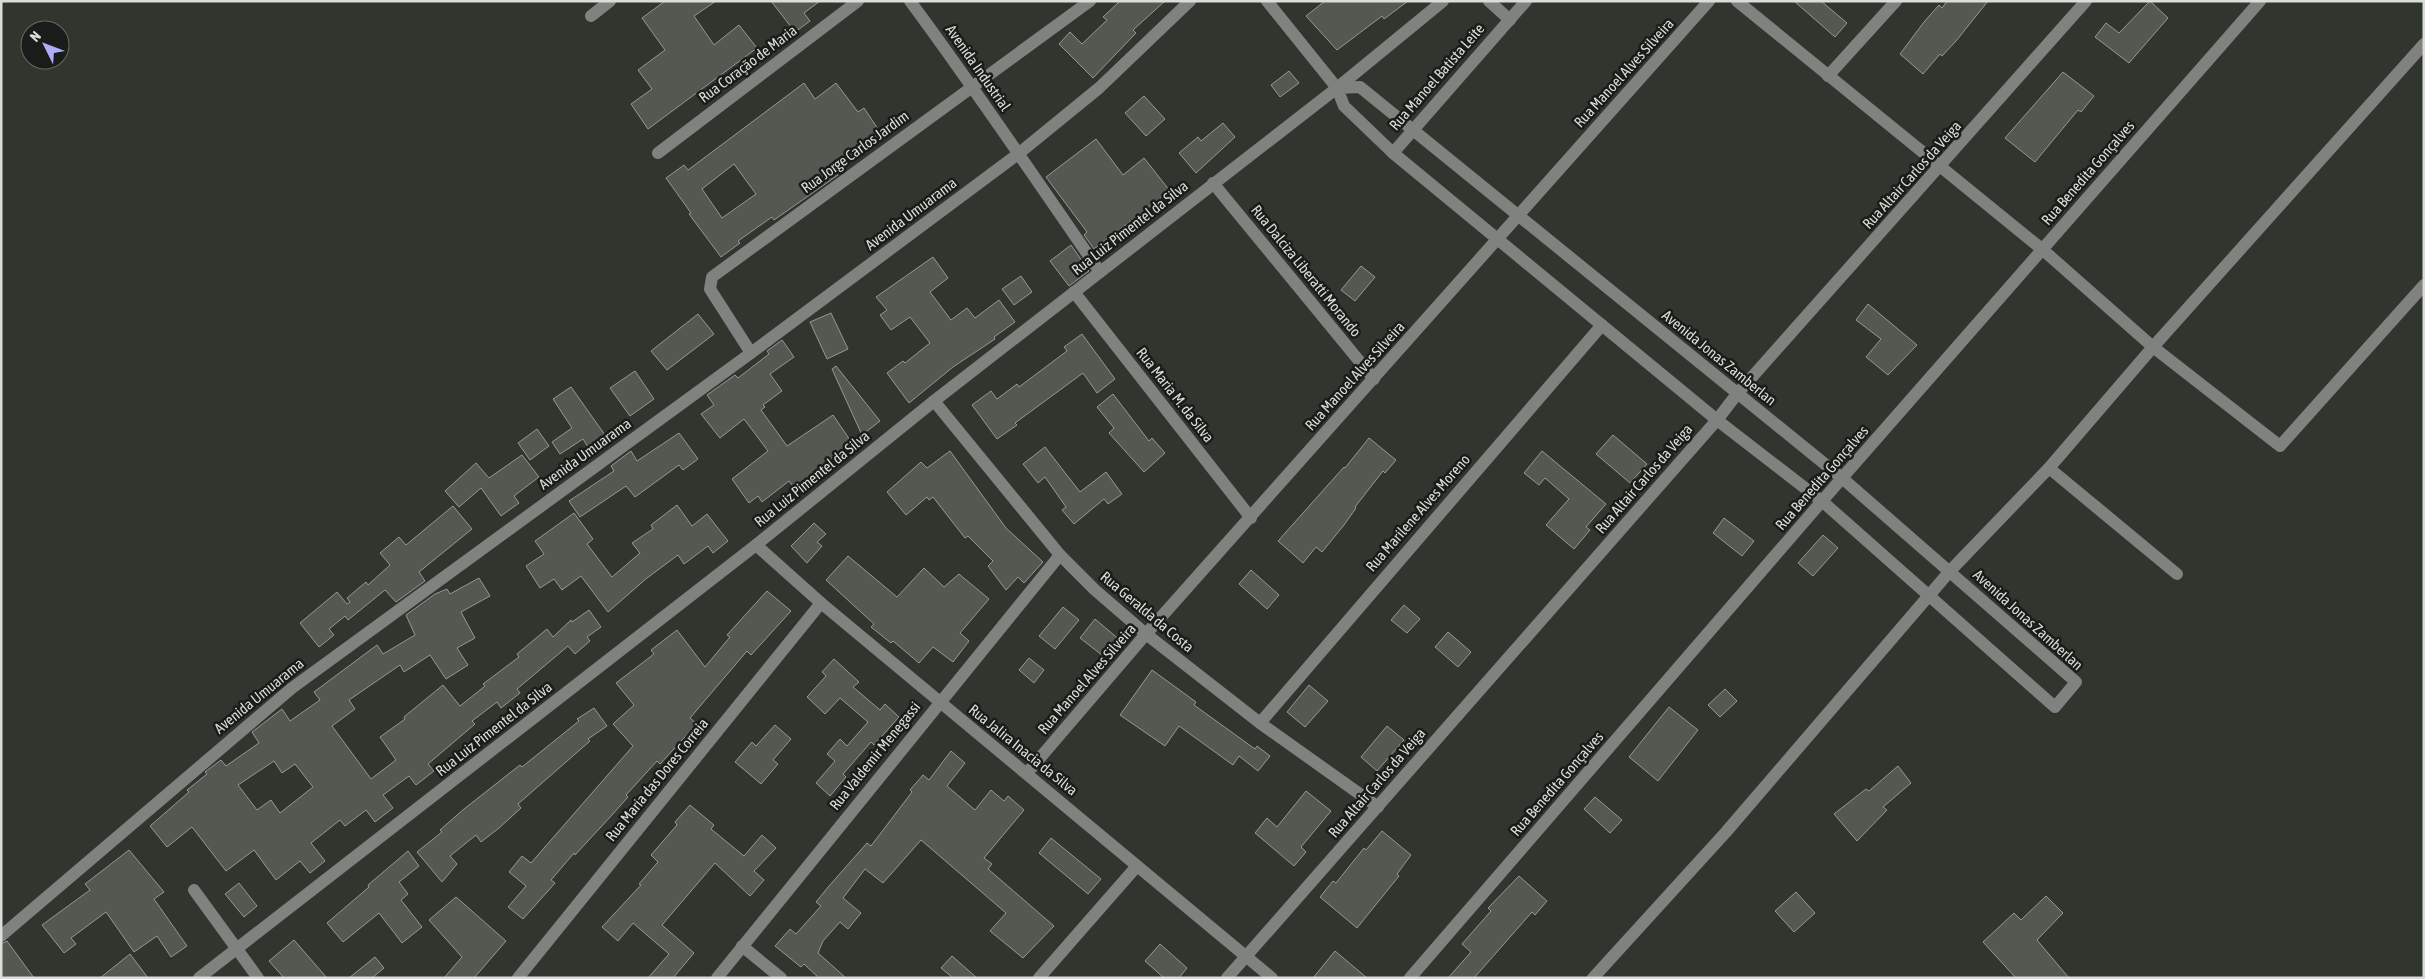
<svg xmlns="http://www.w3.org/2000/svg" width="2425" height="979" viewBox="0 0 2425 979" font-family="'Asap Condensed',sans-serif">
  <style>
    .building { fill: #535951; stroke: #949a91; fill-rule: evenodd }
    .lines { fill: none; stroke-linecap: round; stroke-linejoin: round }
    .minor { stroke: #7f827e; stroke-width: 12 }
    .labels { text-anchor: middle; stroke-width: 5; stroke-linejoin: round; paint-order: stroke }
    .street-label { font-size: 15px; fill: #daddd8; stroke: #1a1c19 }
  </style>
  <rect width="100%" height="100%" fill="#30352e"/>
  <!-- building -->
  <g class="building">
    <polygon points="665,1 716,1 694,16 714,45 739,25 757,48 648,129 631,104 652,89 638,70 665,50 642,18"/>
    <polygon points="771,1 820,1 804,13 810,21 795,32"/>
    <polygon points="1120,1 1165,1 1133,30 1136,33 1093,78 1059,44 1070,32 1082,44 1107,20 1103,17"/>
    <polygon points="1325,1 1408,1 1384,19 1382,16 1337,50 1306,16"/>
    <polygon points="1794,1 1821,1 1847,23 1835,37"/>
    <polygon points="1947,1 1988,1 1956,41 1942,56 1940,54 1923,74 1900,54 1924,22 1939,5 1942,8"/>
    <polygon points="2150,1 2168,18 2129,63 2095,37 2106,23 2119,33"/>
    <polygon points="1289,71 1299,83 1280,97 1271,85"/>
    <polygon points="2063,72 2094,96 2081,112 2078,110 2035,162 2005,138"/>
    <path d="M 804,83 L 815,99 L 836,83 L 858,112 L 864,108 L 882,135 L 834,170 L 838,175 L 774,220 L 772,217 L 738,241 L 740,243 L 721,257 L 689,214 L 691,213 L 666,178 L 684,165 L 688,170 ZM 734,164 L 756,194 L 722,218 L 702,189 Z"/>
    <polygon points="1144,96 1165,119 1146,136 1125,113"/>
    <polygon points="1223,123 1235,137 1196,173 1179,153 1198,137 1201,141"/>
    <polygon points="1096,139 1123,175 1144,158 1170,191 1094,249 1084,235 1087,232 1046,177"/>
    <polygon points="1071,245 1089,271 1069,286 1050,261"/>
    <polygon points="933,257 948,278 930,292 951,320 967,308 975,318 999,300 1015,322 994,337 995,339 953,367 909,403 887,373 903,361 905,363 930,343 910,317 891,330 880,315 887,310 876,297"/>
    <polygon points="1361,266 1375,277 1355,301 1341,290"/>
    <polygon points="1021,276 1032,292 1014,305 1002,289"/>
    <polygon points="1868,304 1917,345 1888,375 1866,357 1881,339 1856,320"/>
    <polygon points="831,313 848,349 827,359 810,322"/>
    <polygon points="698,314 714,334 667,370 651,351"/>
    <polygon points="1082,334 1115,379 1097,393 1083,373 1015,423 1017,425 997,439 972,405 991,391 997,399 1017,384 1019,387 1067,351 1064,347"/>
    <polygon points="782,340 794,357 770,374 782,391 763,405 765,407 761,410 787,446 833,415 852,443 809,476 811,479 796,490 789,481 762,502 758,496 749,503 732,479 768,451 744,419 720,438 701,414 714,405 707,395 735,375 738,378 769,354 767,351"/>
    <polygon points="836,366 880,421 862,435 832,369"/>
    <polygon points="635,371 654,399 630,416 610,388"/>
    <polygon points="571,387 605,435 588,447 583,439 560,454 552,442 572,428 553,399"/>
    <polygon points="1113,394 1149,441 1152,438 1165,453 1144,472 1109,433 1114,428 1097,407"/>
    <polygon points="537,429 549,446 530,460 518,443"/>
    <polygon points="679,433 698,459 683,470 679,465 635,497 626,486 580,517 569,501 614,471 611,466 631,451 637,461"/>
    <polygon points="1613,435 1647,464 1630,483 1596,454"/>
    <polygon points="1369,438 1396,460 1385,473 1383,471 1355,507 1356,508 1344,525 1322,552 1316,547 1303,563 1278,541 1344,467 1345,468"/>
    <polygon points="1045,447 1080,492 1106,472 1122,494 1108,504 1104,499 1074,524 1062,510 1066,507 1045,477 1038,483 1023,464"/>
    <polygon points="950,451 1006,528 1043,562 1024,583 1018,577 1006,590 988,566 993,561 968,536 965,538 933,497 929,500 927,497 906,515 887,492 921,462 927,468"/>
    <polygon points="1542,451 1606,504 1586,527 1590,530 1574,549 1546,525 1569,499 1545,478 1539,485 1524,473"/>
    <polygon points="522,455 539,477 514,496 519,503 501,516 481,488 459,507 445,491 476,463 489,478"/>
    <polygon points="677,505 692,526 707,514 728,541 713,553 708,546 684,564 678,555 647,578 608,612 581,576 562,590 554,579 540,588 526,566 544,554 535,541 574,513 593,539 587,544 612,577 640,553 632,543 653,529 651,525"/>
    <polygon points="453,506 472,529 419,572 425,581 396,602 385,590 348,620 345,616 329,629 334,635 319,647 300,623 337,592 347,604 350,602 347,598 366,582 368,585 390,565 380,553 399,537 406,545"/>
    <polygon points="1724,518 1754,541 1742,556 1713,533"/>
    <polygon points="814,523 826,534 817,542 822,546 807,563 791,546"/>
    <polygon points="1823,535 1838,548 1813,576 1798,563"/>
    <polygon points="848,556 897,597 924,568 944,587 959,574 989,599 960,633 969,641 953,662 933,647 919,663 893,641 891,643 871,627 874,624 826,580"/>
    <polygon points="1251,570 1279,595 1267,609 1239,584"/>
    <path d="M 479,578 L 490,596 L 461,612 L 475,638 L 457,648 L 468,665 L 446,679 L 430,655 L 404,672 L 400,665 L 349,700 L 355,709 L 332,726 L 371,779 L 396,760 L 380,737 L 405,719 L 404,717 L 443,685 L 460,706 L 485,686 L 483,684 L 519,657 L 517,654 L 547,629 L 553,637 L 571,620 L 572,622 L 589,610 L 601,627 L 587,637 L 590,641 L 575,654 L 568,646 L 517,689 L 520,693 L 501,708 L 497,702 L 472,721 L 475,724 L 428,764 L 434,771 L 416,785 L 409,776 L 383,795 L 393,808 L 375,822 L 366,810 L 345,826 L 340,820 L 311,843 L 325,861 L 310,873 L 300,861 L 276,880 L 254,850 L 226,871 L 192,827 L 167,847 L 150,826 L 189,792 L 187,790 L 207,774 L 205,772 L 221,760 L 226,766 L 259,743 L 252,732 L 282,709 L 290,721 L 320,700 L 314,692 L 377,645 L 383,654 L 415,635 L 406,615 L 435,594 L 447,589 L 450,594 ZM 274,761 L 282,773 L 295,764 L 313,787 L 280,813 L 271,800 L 257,810 L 238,785 Z"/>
    <polygon points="767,591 791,611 751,655 747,651 690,718 697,724 660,764 657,761 626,795 628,797 612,815 575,855 574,853 551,880 555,883 523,919 508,907 526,886 509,872 522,856 531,863 633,746 613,724 634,705 616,683 654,654 651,650 677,630 705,667 730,637 727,635"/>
    <polygon points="1404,605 1420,619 1407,633 1391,620"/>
    <polygon points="1063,607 1079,620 1055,649 1039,636"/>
    <polygon points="1095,619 1121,641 1107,659 1080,638"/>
    <polygon points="1448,632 1471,652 1458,667 1435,647"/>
    <polygon points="1029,658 1044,670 1034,683 1019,670"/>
    <polygon points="834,659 859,682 853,687 880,710 885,704 899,717 874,745 871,742 843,774 846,777 830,796 816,783 835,761 827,754 840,739 847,746 868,722 840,698 825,714 807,697 826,676 822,672"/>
    <polygon points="1152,670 1196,702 1194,705 1255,749 1257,746 1270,756 1258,771 1239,756 1233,765 1179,726 1165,746 1120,715"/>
    <polygon points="1309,685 1328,701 1305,727 1287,712"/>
    <polygon points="1725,689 1737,701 1720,717 1708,705"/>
    <polygon points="1669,707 1698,730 1658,781 1629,757"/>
    <polygon points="594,708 607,726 588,739 590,741 518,804 521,808 499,828 481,842 476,835 450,856 457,864 442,882 417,852 442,832 440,830 464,809 520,765 522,767 579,721 577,719"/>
    <polygon points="775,725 791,739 773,760 778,764 761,784 735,762 752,742 756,746"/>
    <polygon points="1387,726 1404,740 1377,771 1361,757"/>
    <polygon points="951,751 965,763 947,786 975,810 991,790 1004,801 1008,796 1024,810 984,858 992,864 988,869 1054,926 1023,958 990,931 1006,913 921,840 883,883 865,869 843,898 861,913 848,929 840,922 823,941 818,953 846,978 819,978 804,964 801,967 775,946 790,929 796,934 821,906 816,902 829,886 867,843 871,846 912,792 910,790 923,775 929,780"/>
    <polygon points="1898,766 1911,783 1883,807 1887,810 1857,841 1834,814 1866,789 1869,791"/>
    <polygon points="1306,791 1331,811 1301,847 1306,852 1294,866 1255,833 1267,818 1277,827"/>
    <polygon points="1595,797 1622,820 1610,833 1584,809"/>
    <polygon points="690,805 714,825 711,829 744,856 762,835 776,848 754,871 764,880 750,896 715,863 662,925 694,953 673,978 648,978 669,954 633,923 618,941 602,927 641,885 639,884 658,862 651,855 677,825 675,822"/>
    <polygon points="1382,831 1411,855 1397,874 1399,876 1357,928 1320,897 1333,881 1336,883 1364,848 1366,850"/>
    <polygon points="1051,838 1101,879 1088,894 1039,853"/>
    <polygon points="129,850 164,892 154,899 187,946 171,957 157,936 134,952 106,912 71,938 76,944 64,953 42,925 90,890 85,884"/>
    <polygon points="408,851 419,866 399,882 408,894 401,900 422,927 402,943 379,913 343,942 327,923 369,887 368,885"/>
    <polygon points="1519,876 1547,901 1535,915 1532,912 1474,978 1448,978 1471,952 1462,944 1491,911 1488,908"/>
    <polygon points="239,883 257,906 244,917 225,894"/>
    <polygon points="1796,892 1815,913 1794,932 1775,911"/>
    <polygon points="2046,896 2063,913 2037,940 2069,978 2016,978 1983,942 2014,913 2021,920"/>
    <polygon points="456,897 506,941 474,978 444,978 462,957 429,920"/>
    <polygon points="294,940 327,978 284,978 269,961"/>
    <polygon points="7,941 34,978 1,978 1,944"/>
    <polygon points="1160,944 1187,968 1179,978 1164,978 1145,961"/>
    <polygon points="1335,951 1367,978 1313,978"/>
    <polygon points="130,954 148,978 100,978"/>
    <polygon points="952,956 977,978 953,978 941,968"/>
    <polygon points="375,957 384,968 372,978 349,978"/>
  </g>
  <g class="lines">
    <!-- minor -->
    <g class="minor">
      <path d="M 910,1 C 976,90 1037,181 1100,272"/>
      <polyline points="1267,1 1337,88 1344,106 1393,153 1717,420 1823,502 2055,707 2076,682 1842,478 1360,87 1337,88"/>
      <polyline points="1489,1 1510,20"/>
      <polyline points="1737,1 2043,250 2153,347 2280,446 2424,285"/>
      <polyline points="591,16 610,1"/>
      <polyline points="1828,76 1896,1"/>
      <polyline points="658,153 858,1"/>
      <polyline points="1393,153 1526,1"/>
      <polyline points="1213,183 1374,379"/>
      <polyline points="1074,292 1251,518"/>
      <polyline points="751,353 710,289 712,277 1090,1"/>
      <polyline points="934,401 1060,555 1095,590 1146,634 1260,723 1378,807"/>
      <polyline points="2049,468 2177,574"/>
      <polyline points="756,545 821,603 1272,978"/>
      <polyline points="1260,723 1602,325"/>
      <polyline points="1027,773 1146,634 1709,1"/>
      <polyline points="194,890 258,978"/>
      <polyline points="1,936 292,688 751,353 1018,154 1099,88 1190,1"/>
      <polyline points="742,946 781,978"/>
      <polyline points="199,978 756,545 934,401 1337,88 1443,1"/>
      <polyline points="518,978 821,603"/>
      <polyline points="717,978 1060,555"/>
      <polyline points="1039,978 1137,866"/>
      <polyline points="1227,978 1717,420 1737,394 2086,1"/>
      <polyline points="1410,978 1842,478 2260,1"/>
      <polyline points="1593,978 1726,832 1950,571 2049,468 2153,347 2424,44"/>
    </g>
  </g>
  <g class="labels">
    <!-- street labels -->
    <g class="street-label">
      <text transform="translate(748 64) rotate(-37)" y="5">Rua Coração de Maria</text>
      <text transform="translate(978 68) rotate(55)" y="5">Avenida Industrial</text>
      <text transform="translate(1624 73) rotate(-48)" y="5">Rua Manoel Alves Silveira</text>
      <text transform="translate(1437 77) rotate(-49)" y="5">Rua Manoel Batista Leite</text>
      <text transform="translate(855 152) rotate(-36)" y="5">Rua Jorge Carlos Jardim</text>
      <text transform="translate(2088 173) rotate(-49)" y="5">Rua Benedita Gonçalves</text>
      <text transform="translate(1912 175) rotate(-48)" y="5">Rua Altair Carlos da Veiga</text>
      <text transform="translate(911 214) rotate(-37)" y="5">Avenida Umuarama</text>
      <text transform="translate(1130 228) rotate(-38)" y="5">Rua Luiz Pimentel da Silva</text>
      <text transform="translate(1306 271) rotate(51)" y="5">Rua Dalciza Liberatti Morando</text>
      <text transform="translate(1719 358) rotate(39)" y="5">Avenida Jonas Zamberlan</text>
      <text transform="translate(1355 376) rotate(-48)" y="5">Rua Manoel Alves Silveira</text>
      <text transform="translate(1175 395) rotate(52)" y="5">Rua Maria M. da Silva</text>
      <text transform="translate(585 454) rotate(-36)" y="5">Avenida Umuarama</text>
      <text transform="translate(1822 478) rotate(-49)" y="5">Rua Benedita Gonçalves</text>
      <text transform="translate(812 479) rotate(-39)" y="5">Rua Luiz Pimentel da Silva</text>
      <text transform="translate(1644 479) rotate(-49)" y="5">Rua Altair Carlos da Veiga</text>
      <text transform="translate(1418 513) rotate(-49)" y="5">Rua Marilene Alves Moreno</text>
      <text transform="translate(1147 612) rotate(40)" y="5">Rua Geralda da Costa</text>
      <text transform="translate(2028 620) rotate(42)" y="5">Avenida Jonas Zamberlan</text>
      <text transform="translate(1087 679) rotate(-49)" y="5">Rua Manoel Alves Silveira</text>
      <text transform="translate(259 696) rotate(-39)" y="5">Avenida Umuarama</text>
      <text transform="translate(494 729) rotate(-38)" y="5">Rua Luiz Pimentel da Silva</text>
      <text transform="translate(1023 750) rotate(39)" y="5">Rua Jalira Inacia da Silva</text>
      <text transform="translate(875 756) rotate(-51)" y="5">Rua Valdemir Menegassi</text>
      <text transform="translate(657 780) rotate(-51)" y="5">Rua Maria das Dores Correia</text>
      <text transform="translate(1377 783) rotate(-49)" y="5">Rua Altair Carlos da Veiga</text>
      <text transform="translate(1557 784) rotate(-49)" y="5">Rua Benedita Gonçalves</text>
    </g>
  </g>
  <!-- border -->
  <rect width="2425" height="979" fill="none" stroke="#daddd8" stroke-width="5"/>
  <!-- north arrow -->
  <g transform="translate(45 45) rotate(312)"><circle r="24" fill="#1a1c19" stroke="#676965"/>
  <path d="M0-4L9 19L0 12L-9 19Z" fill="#b1adfa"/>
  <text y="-8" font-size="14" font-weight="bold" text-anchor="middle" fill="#daddd8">N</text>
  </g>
</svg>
